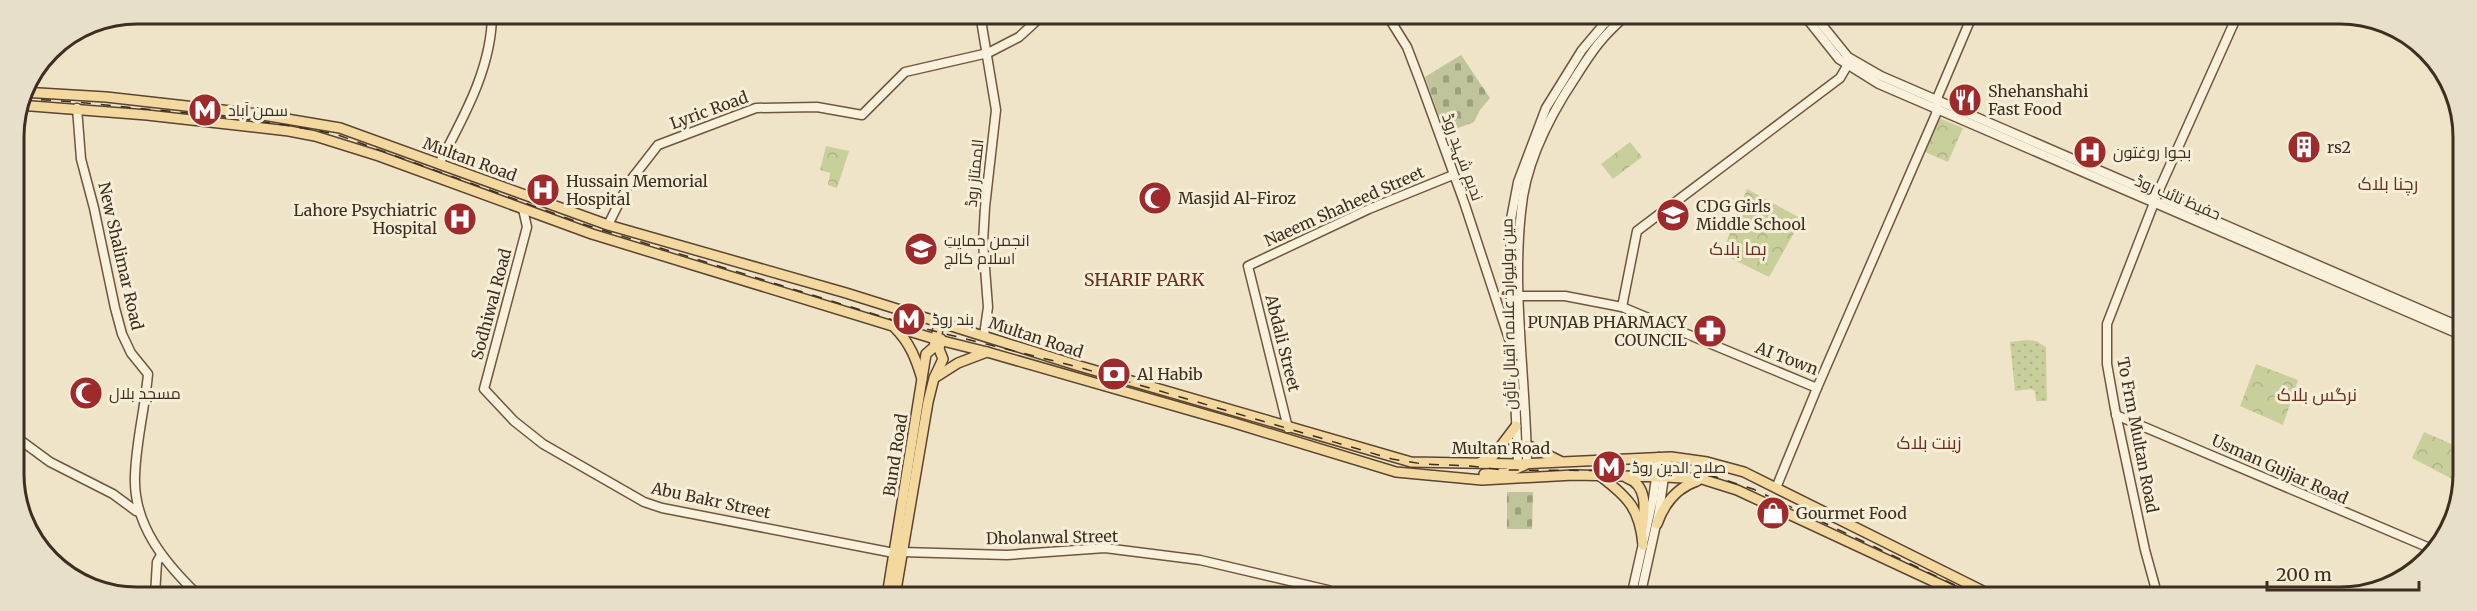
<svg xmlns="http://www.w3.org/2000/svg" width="2477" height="611" viewBox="0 0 2477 611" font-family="Merriweather,Cairo,serif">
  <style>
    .grass { fill: url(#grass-dots) }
    .cemetery { fill: url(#cemetery-stones) }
    .park { fill: url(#park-crowns) }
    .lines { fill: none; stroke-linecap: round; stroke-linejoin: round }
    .secondary-casing { stroke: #6f573f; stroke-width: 11 }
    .primary-casing { stroke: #5b4430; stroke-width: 12 }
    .secondary { stroke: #faf1dc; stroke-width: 8 }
    .primary { stroke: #f3d9a0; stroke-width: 9 }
    .rail { stroke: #3d2e20; stroke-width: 1.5; stroke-dasharray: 10 10; stroke-linecap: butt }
    .labels { text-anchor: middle; stroke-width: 6; stroke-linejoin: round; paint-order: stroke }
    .poi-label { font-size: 16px; fill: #3d2e20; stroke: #f7eed8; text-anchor: start }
    .street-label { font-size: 16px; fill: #3d2e20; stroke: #f7eed8 }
    .neighbourhood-label { font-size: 18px; fill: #6b2e1e; stroke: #f7eed8 }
    .rim { fill: none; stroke: #3d2e20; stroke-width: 3 }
  </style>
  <defs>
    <pattern id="grass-dots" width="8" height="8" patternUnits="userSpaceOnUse" patternTransform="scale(1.5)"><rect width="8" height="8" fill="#c9cf9b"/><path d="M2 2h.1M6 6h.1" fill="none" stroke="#aeb285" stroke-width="1.8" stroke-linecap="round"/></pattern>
    <pattern id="cemetery-stones" width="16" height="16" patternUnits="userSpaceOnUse" patternTransform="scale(1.5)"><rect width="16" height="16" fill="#bfc49a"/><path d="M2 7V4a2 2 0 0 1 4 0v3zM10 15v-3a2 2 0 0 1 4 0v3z" fill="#9ca07d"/></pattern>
    <pattern id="park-crowns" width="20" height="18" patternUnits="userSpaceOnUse" patternTransform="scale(1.5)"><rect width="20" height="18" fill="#c9cf9b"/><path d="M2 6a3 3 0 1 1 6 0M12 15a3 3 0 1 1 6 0" fill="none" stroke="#aeb285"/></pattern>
  </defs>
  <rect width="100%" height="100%" fill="#f0e4c8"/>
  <!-- grass -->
  <polygon class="grass" points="2027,340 2036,341 2046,347 2047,401 2036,401 2035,391 2030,389 2015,391 2010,342"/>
  <!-- cemetery -->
  <g class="cemetery">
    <polygon points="1461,55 1490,98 1480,110 1474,122 1445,133 1425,77"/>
    <polygon points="1507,492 1533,492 1532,529 1507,529"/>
  </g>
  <!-- park -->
  <g class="park">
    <polygon points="1939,118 1963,128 1948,162 1925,152"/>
    <polygon points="1630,142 1642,157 1613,179 1601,164"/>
    <polygon points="826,146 849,151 837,188 828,185 830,173 820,170"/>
    <polygon points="1747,189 1802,219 1769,277 1722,254"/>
    <polygon points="2256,364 2298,380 2283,425 2240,406"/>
    <polygon points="2424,432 2461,448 2461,462 2454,480 2412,458"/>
  </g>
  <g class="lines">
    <defs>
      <g id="secondary">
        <polyline points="980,14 996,110 985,207 983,242 988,307 984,335"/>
        <polyline points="1387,15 1407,47 1420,81 1464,202 1509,339"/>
        <polyline points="1804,15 1839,59 1879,84 2461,335"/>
        <polyline points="1814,15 1848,57 1881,76 2461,327"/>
        <path d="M 77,108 L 81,159 L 94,208 L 115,308 L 122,334 L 131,353 L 148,374 C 145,408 136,441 135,476 C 133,525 165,563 198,595"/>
        <path d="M 439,164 C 463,118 492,68 492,14"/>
        <polyline points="523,209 527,227 484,389 514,421 543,444 644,502 662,508 894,553"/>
        <polyline points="608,225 630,181 658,145 756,108 817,107 862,115 905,72 988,53 1019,37 1044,14"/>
        <polyline points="1520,296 1565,296 1622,307 1817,388"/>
        <polyline points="1622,307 1637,231 1840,78 1847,66"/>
        <polyline points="2116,415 2432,549"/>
        <polyline points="1288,428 1248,266 1369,209 1453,175"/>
        <polyline points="16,437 50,462 113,494 136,511 139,512"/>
        <path d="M 1527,463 C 1526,381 1512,293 1521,212 C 1525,164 1549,117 1575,78 C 1592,51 1602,36 1627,15"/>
        <polyline points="1518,464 1510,281 1511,219 1518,182 1546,108 1582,50 1604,24 1616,15"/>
        <polyline points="1776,488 1817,388 1936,114 1938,96 1972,16"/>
        <polyline points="902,552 1007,555 1105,548 1200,560 1328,590 1341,596"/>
        <polyline points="155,595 157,562 161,555"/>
        <polyline points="1631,597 1653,499 1659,457"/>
        <polyline points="1640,597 1659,511 1667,457"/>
        <polyline points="2158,597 2145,550 2115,409 2107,364 2107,324 2159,190 2237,16"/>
      </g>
      <g id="primary">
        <polyline points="22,92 106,97 257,114 340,128 608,225 846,293 1076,365 1411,462 1518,464 1671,457 1707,462 1744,472 1995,597"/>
        <polyline points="19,105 147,115 289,131 315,136 379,156 592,234 935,339 987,352 1231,422 1396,472 1482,480 1574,475 1665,477 1702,479 1737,490 1967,597"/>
        <path d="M 895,328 C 910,343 916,359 922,379"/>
        <polyline points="936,377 958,363 987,352"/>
        <polyline points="1527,445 1560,461"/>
        <polyline points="1479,463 1494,455 1516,426"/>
        <polyline points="1484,474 1507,473 1525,465"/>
        <path d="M 1600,476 C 1628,497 1640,509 1643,545"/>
        <path d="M 1627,478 C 1648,485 1645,510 1642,528"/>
        <path d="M 1657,524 C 1664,504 1676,488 1697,481"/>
        <polyline points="887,596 926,354 934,347 939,324"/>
        <polyline points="895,596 928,402 934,378 943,359 939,349 941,339"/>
      </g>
    </defs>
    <!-- secondary casing -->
    <use href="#secondary" class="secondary-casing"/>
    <!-- primary casing -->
    <use href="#primary" class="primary-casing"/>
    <!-- secondary -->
    <use href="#secondary" class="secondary"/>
    <!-- primary -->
    <use href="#primary" class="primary"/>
    <!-- rail -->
    <path class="rail" d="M 21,99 C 67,100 112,106 157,110 C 218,116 279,122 338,135 L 586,225 L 906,324 L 1078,367 L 1392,459 L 1423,464 L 1470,466 L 1502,470 L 1681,471 L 1716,477 L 1753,489 L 1980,597"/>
  </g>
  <!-- icons -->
  <defs>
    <symbol id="restaurant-disc" viewBox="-11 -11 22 22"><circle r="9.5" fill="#9e2a2b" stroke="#f7eed8"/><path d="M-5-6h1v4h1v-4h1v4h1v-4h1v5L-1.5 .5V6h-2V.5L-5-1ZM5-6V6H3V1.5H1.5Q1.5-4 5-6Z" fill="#fff"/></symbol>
    <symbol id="metro-disc" viewBox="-11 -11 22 22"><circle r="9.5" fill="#9e2a2b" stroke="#f7eed8"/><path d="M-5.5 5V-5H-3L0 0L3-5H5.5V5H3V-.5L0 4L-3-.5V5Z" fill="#fff"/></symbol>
    <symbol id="building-disc" viewBox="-11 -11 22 22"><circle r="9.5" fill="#9e2a2b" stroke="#f7eed8"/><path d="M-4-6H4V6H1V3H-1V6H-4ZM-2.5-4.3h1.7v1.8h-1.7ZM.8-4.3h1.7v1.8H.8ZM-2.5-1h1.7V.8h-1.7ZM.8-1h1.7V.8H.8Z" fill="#fff"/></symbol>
    <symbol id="hospital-disc" viewBox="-11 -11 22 22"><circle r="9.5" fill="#9e2a2b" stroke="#f7eed8"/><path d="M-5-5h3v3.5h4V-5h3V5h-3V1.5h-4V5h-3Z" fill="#fff"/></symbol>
    <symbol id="mosque-disc" viewBox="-11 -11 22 22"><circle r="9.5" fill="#9e2a2b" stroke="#f7eed8"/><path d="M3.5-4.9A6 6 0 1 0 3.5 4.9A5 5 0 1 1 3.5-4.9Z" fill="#fff"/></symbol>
    <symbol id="school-disc" viewBox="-11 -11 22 22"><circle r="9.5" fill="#9e2a2b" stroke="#f7eed8"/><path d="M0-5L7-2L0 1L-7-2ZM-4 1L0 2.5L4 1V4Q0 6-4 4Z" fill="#fff"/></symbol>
    <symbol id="pharmacy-disc" viewBox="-11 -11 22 22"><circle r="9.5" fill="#9e2a2b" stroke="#f7eed8"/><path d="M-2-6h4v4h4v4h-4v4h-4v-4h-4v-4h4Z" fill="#fff"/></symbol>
    <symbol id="bank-disc" viewBox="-11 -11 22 22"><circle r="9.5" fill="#9e2a2b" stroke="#f7eed8"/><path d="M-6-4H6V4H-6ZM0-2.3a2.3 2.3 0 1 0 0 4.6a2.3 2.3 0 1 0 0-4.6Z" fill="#fff"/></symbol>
    <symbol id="shop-disc" viewBox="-11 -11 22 22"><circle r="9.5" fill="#9e2a2b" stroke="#f7eed8"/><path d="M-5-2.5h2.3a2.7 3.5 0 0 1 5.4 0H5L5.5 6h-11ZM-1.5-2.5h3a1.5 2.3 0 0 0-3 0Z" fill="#fff"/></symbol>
  </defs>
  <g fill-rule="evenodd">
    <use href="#restaurant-disc" x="1946" y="81" width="38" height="38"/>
    <use href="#metro-disc" x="186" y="91" width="38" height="38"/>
    <use href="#building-disc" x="2285" y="128" width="38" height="38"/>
    <use href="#hospital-disc" x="2071" y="133" width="38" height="38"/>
    <use href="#hospital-disc" x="524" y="171" width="38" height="38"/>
    <use href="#mosque-disc" x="1136" y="179" width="38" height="38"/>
    <use href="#school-disc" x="1654" y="196" width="38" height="38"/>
    <use href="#hospital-disc" x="441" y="200" width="38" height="38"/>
    <use href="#school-disc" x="902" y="230" width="38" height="38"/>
    <use href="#metro-disc" x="890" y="300" width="38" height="38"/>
    <use href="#pharmacy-disc" x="1691" y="312" width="38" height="38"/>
    <use href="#bank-disc" x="1095" y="355" width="38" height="38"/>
    <use href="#mosque-disc" x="67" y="374" width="38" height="38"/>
    <use href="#metro-disc" x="1590" y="448" width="38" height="38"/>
    <use href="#shop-disc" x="1754" y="494" width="38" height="38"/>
  </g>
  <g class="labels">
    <!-- poi labels -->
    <g class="poi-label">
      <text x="1988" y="97">Shehanshahi<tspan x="1988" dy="18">Fast Food</tspan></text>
      <text x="228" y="116">سمن آباد</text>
      <text x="2327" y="153">rs2</text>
      <text x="2113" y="158">بجوا روغتون</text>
      <text x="566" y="187">Hussain Memorial<tspan x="566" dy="18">Hospital</tspan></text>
      <text x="1178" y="204">Masjid Al-Firoz</text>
      <text x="1696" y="212">CDG Girls<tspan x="1696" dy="18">Middle School</tspan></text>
      <text x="437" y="216" text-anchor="end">Lahore Psychiatric<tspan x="437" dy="18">Hospital</tspan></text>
      <text x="944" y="246">انجمن حمایتِ<tspan x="944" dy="18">اسلام کالج</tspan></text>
      <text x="932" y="325">بند روڈ</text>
      <text x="1687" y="328" text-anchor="end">PUNJAB PHARMACY<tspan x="1687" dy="18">COUNCIL</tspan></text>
      <text x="1137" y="380">Al Habib</text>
      <text x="109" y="399">مسجد بلال</text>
      <text x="1632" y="473">صلاح الدین روڈ</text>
      <text x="1796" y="519">Gourmet Food</text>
    </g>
    <!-- street labels -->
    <g class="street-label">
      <text transform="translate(709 110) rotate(-20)" y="6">Lyric Road</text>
      <text transform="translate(1463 157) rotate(70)" y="6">ندیم شہید روڈ</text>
      <text transform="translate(470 159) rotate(20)" y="6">Multan Road</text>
      <text transform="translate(974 173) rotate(-84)" y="6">الممتاز روڈ</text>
      <text transform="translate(2178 197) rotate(23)" y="6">حفیظ تائب روڈ</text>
      <text transform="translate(1344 206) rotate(-24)" y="6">Naeem Shaheed Street</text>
      <text transform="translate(121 256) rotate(77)" y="6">New Shalimar Road</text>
      <text transform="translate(491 304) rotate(-75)" y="6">Sodhiwal Road</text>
      <text transform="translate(1508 314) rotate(-91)" y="6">مین بولیوارڈ علامہ اقبال ٹاؤن</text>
      <text transform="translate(1036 337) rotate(18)" y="6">Multan Road</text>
      <text transform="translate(1283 343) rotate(76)" y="6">Abdali Street</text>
      <text transform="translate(1787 358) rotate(21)" y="6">AI Town</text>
      <text transform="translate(2138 435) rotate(79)" y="6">To Frm Multan Road</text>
      <text x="1501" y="454">Multan Road</text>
      <text transform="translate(895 455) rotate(-81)" y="6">Bund Road</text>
      <text transform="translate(2280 469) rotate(24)" y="6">Usman Gujjar Road</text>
      <text transform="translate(711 500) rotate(12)" y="6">Abu Bakr Street</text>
      <text transform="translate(1052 537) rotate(-1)" y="6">Dholanwal Street</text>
    </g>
    <!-- neighbourhood labels -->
    <g class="neighbourhood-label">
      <text x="2388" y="190">رچنا بلاک</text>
      <text x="1738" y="255">ہما بلاک</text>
      <text x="1144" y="286">SHARIF PARK</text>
      <text x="2317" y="401">نرگس بلاک</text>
      <text x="1929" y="449">زینت بلاک</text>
    </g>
  </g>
  <!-- crop -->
  <path d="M0 0H2477V611H0ZM137 24H2340A113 113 0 0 1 2453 137V474A113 113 0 0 1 2340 587H137A113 113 0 0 1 24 474V137A113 113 0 0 1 137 24Z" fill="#e8dfc9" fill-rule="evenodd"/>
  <path class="rim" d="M137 24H2340A113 113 0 0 1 2453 137V474A113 113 0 0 1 2340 587H137A113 113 0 0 1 24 474V137A113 113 0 0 1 137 24Z"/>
  <!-- scale -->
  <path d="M2267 581v9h152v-9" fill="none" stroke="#3d2e20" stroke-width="3"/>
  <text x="2276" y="581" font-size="18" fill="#3d2e20" stroke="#f7eed8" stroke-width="4.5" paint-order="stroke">200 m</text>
</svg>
